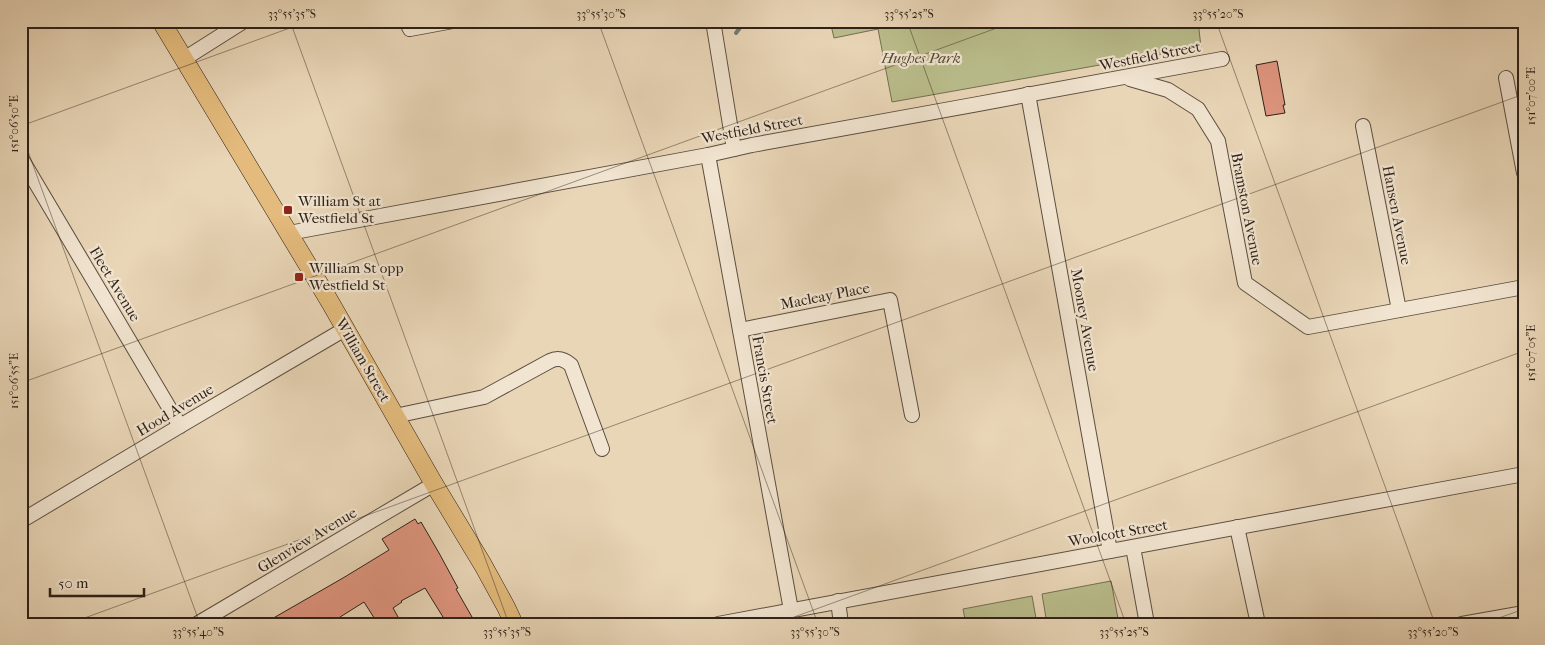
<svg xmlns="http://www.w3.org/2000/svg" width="1545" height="645" viewBox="0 0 1545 645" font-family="'IM FELL French Canon',serif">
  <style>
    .green { fill: #babd8c; stroke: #746f52 }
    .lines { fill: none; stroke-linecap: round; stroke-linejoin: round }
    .stream { stroke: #6e7b77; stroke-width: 4 }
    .building { fill: #df957f; stroke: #2d2118 }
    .minor-casing { stroke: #5c4e40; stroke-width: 16 }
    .major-casing { stroke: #2d2118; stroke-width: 19 }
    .minor { stroke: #f1e4d0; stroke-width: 14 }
    .major { stroke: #e4bb7c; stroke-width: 18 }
    .ticks { fill: none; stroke: #2d2118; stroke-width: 1; stroke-opacity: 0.45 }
    .poi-dot { fill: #8f2418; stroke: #f1e4d0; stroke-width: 2 }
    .labels { text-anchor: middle; stroke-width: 4.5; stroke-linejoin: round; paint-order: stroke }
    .street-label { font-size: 15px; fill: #2d2118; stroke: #f1e4d0 }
    .park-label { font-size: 15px; font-style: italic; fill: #504835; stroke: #f1e4d0 }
    .poi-label { font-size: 15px; fill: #2d2118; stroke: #f1e4d0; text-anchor: start }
    .neatline { fill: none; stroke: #2d2118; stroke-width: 2 }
    .ticks-label { font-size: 12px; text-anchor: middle; fill: #2d2118 }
  </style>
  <rect width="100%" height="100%" fill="#e9d6b7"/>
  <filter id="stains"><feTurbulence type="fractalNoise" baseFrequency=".004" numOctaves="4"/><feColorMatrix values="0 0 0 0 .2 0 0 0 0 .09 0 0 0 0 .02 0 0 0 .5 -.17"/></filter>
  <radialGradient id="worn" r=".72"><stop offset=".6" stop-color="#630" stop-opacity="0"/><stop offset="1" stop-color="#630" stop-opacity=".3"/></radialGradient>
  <!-- green -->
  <g class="green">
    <polygon points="830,21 1198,21 1201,47 892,102 878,29 834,38"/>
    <polygon points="1111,581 1119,624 1047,624 1042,594"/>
    <polygon points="1032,596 1037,624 966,624 963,609"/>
  </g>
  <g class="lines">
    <!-- stream -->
    <polyline class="stream" points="736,33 745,21"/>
  </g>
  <!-- building -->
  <g class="building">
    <polygon points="1277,61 1285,105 1283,105 1285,113 1266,116 1256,65"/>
    <polygon points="415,519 418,524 421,522 439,553 458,588 456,589 476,624 431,624 443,617 425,588 401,601 402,602 393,608 402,624 378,624 364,602 329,624 263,624 343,578 389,550 382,539"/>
  </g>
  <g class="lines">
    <defs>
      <g id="minor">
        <polyline points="406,21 410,29 453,21"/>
        <polyline points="713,21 734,149"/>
        <polyline points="184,59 244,21"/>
        <polyline points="1506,78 1524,173"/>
        <polyline points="1130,79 1168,90 1198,109 1218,141 1245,283 1308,327 1524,287"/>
        <polyline points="1028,94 1110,551"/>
        <polyline points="1363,126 1399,310"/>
        <polyline points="708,155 791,610"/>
        <polyline points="21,158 180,426"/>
        <path d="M 289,233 L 708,155 L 752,145 C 909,116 1065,89 1222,59"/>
        <polyline points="740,330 890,300 912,415"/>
        <path d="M 395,416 L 484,397 L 550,361 C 558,357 564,359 571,365 L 602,449"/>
        <polyline points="21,521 180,426 345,329"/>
        <polyline points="1237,527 1258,624"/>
        <polyline points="1133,547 1147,624"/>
        <polyline points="838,601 841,624"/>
        <polyline points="197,624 434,484"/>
        <polyline points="718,624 1524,474"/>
        <polyline points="1462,624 1524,613"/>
      </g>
      <polyline id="major" points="161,21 330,302 434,484 483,565 506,607 514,624"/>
    </defs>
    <!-- minor casing -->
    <use href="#minor" class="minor-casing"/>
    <!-- major casing -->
    <use href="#major" class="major-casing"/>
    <!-- minor -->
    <use href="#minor" class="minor"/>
    <!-- major -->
    <use href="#major" class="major"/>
  </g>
  <!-- ticks -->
  <path class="ticks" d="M 290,21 L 509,624M 598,21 L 818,624M 907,21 L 1126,624M 1216,21 L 1435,624M 21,126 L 309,21M 21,132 L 200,624M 21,383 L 1016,21M 68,624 L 1524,94M 775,624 L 1524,351M 1482,624 L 1524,609"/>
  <!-- markers -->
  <g class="poi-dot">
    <rect x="283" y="205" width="10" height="10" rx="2.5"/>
    <rect x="294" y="272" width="10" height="10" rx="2.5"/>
  </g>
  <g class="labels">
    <!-- street labels -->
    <g class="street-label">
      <text transform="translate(1150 56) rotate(-11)" y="5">Westfield Street</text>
      <text transform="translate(752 129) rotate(-11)" y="5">Westfield Street</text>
      <text transform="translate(1247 209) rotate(79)" y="5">Bramston Avenue</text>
      <text transform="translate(1397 215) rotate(79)" y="5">Hansen Avenue</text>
      <text transform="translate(115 284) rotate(59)" y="5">Fleet Avenue</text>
      <text transform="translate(825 296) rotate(-11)" y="5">Macleay Place</text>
      <text transform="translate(1085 320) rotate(80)" y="5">Mooney Avenue</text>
      <text transform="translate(363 360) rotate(60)" y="5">William Street</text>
      <text transform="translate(765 380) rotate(80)" y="5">Francis Street</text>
      <text transform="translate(175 410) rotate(-31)" y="5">Hood Avenue</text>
      <text transform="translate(1118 533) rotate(-10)" y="5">Woolcott Street</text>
      <text transform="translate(307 540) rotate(-31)" y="5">Glenview Avenue</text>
    </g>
    <!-- park labels -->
    <g class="park-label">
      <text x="921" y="63">Hughes Park</text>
    </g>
    <!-- poi labels -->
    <g class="poi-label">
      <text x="298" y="206">William St at<tspan x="298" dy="17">Westfield St</tspan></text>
      <text x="309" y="273">William St opp<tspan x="309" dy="17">Westfield St</tspan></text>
    </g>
  </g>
  <!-- margin -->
  <rect width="1545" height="645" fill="none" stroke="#e9d6b7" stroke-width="55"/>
  <!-- scale -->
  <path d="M50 588v8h94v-8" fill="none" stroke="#2d2118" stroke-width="2.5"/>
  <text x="58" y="588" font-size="15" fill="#2d2118" stroke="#f1e4d0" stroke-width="4" paint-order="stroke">50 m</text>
  <rect x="28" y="28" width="1490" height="590" class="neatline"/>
  <g class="ticks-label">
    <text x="292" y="18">33°55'35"S</text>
    <text x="601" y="18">33°55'30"S</text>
    <text x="909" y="18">33°55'25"S</text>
    <text x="1218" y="18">33°55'20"S</text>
    <text transform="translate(1531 96) rotate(-90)" y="4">151°07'00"E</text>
    <text transform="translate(14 124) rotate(-90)" y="4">151°06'50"E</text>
    <text transform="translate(1531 353) rotate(-90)" y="4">151°07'05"E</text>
    <text transform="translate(14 381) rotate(-90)" y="4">151°06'55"E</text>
    <text x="198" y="636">33°55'40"S</text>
    <text x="507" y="636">33°55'35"S</text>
    <text x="815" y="636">33°55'30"S</text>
    <text x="1124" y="636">33°55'25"S</text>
    <text x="1433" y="636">33°55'20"S</text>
  </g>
  <rect width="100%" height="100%" filter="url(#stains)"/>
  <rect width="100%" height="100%" fill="url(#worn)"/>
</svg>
